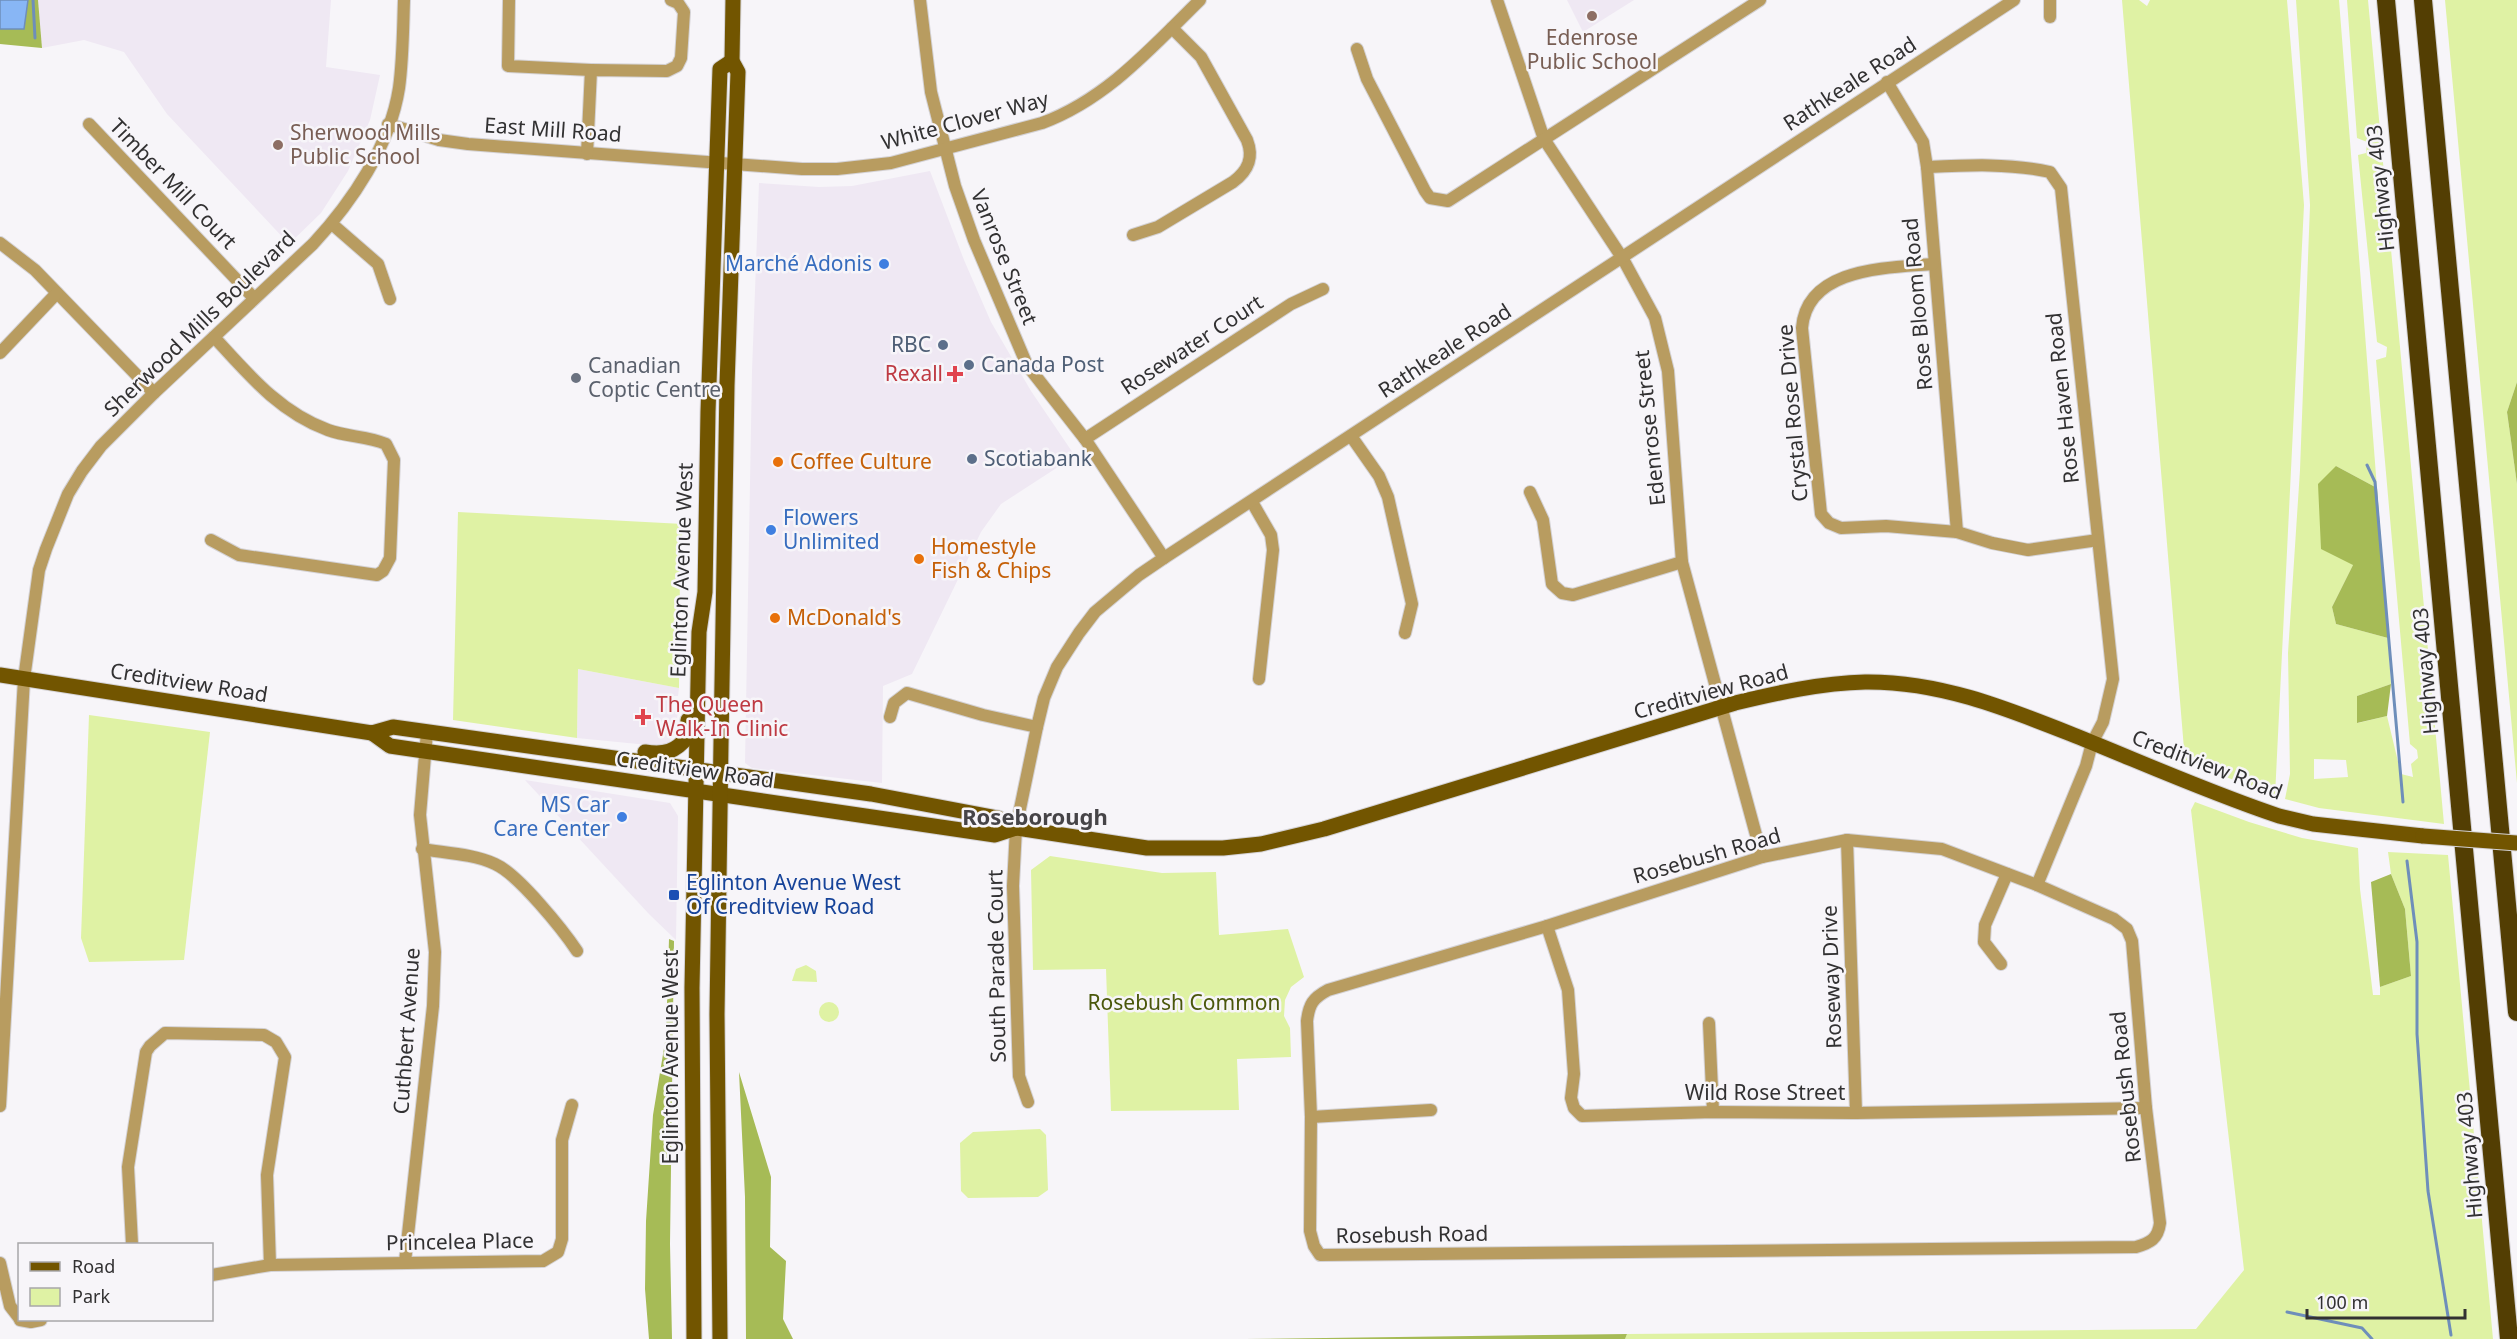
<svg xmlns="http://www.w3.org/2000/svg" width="2517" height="1339" viewBox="0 0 2517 1339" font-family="'Noto Sans',sans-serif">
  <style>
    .built { fill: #efe8f3 }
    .green { fill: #dff2a4; fill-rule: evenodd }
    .forest { fill: #a6bb56 }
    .water { fill: #88b6f5; stroke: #6e8eba; stroke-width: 1.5 }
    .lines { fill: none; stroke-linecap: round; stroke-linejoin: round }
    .stream { stroke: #6e8eba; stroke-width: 3 }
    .minor-casing { stroke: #d4d2d5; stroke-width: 14 }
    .major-casing { stroke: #d4d2d5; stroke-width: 17 }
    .highway-casing { stroke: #d4d2d5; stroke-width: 20 }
    .minor { stroke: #b89c60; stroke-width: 12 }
    .major { stroke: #725500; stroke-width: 15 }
    .highway { stroke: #533e03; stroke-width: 18 }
    .major-bridge-casing { stroke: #d4d2d5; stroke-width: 17; stroke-linecap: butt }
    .major-bridge { stroke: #725500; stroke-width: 15 }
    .education-dot { fill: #8d6e63; stroke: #f7f5f9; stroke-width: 2 }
    .shop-dot { fill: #3f7fe0; stroke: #f7f5f9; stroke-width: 2 }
    .service-dot { fill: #5c6f8a; stroke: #f7f5f9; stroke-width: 2 }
    .health-dot { fill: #e0444e; stroke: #f7f5f9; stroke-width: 2 }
    .worship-dot { fill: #6b7280; stroke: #f7f5f9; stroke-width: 2 }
    .food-dot { fill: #e8710a; stroke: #f7f5f9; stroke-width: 2 }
    .transit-dot { fill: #1a4fb4; stroke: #f7f5f9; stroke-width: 2 }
    .labels { text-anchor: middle; stroke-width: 5; stroke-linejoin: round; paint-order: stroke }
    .education-label { font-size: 21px; fill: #785e54; stroke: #f7f5f9 }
    .street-label { font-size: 21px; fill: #323132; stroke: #f7f5f9 }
    .shop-label { font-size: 21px; fill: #366cbe; stroke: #f7f5f9; text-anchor: end }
    .service-label { font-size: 21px; fill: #4e5e75; stroke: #f7f5f9; text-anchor: start }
    .worship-label { font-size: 21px; fill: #5b616d; stroke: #f7f5f9; text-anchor: start }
    .health-label { font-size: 21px; fill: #be3a42; stroke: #f7f5f9; text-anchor: end }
    .food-label { font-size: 21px; fill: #c56008; stroke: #f7f5f9; text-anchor: start }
    .transit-label { font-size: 21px; fill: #164399; stroke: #f7f5f9; text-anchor: start }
    .park-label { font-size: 21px; fill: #4a570b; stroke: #f7f5f9 }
    .neighbourhood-label { font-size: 22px; font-weight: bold; fill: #464447; stroke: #f7f5f9 }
  </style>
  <rect width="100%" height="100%" fill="#f7f5f9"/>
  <!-- built -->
  <g class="built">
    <polygon points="38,0 331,0 326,67 380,75 370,120 348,171 321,213 289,244 167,114 124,52 84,40 42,48"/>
    <polygon points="1567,0 1634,0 1583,32"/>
    <polygon points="930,171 964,260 991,322 1031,391 1075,456 1001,504 981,532 912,674 883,686 882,783 752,768 745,763 752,371 759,183 819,187 852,186"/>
    <polygon points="578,669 679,688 678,696 674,696 673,711 678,711 675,735 668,743 658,746 577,738"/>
    <polygon points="525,780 670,803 678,816 676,940 649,914"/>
  </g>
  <!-- green -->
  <g class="green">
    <polygon points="2122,0 2139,0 2147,6 2150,0 2287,0 2304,205 2275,796 2185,761"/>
    <path d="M 2296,0 L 2339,0 L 2377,488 L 2336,466 L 2353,565 L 2332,607 L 2336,624 L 2388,638 L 2391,684 L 2357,696 L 2358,723 L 2387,716 L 2401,774 L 2413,777 L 2411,764 L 2418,758 L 2417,750 L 2410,744 L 2376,360 L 2386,357 L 2387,347 L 2377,342 L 2358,155 L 2366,153 L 2367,142 L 2357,138 L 2347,0 L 2368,0 L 2444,824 L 2319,808 L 2285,799 L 2290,774 L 2288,653 L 2300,470 L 2310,205 ZM 2314,759 L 2346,760 L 2348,777 L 2314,779 Z"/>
    <polygon points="2445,0 2517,0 2517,382 2507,412 2517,484 2517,783"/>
    <polygon points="458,512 683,524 680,569 679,688 578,669 577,738 453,720"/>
    <polygon points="89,715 210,732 184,960 89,962 81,938"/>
    <polygon points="2195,802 2249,822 2302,838 2358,848 2360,889 2373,995 2380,995 2380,987 2411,976 2405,909 2391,874 2388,852 2448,855 2493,1339 1625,1339 1627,1334 2196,1329 2244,1270 2191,810"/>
    <polygon points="1050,856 1162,873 1216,872 1219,935 1288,929 1304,977 1291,987 1285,1000 1284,1016 1290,1028 1291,1057 1237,1059 1239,1110 1111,1111 1106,969 1033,970 1031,870"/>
    <polygon points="806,965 816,971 817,982 792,981 796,969"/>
    <circle cx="829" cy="1012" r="10"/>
    <polygon points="1040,1129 1046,1135 1048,1190 1038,1197 968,1198 961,1191 960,1143 973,1132"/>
  </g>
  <!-- forest -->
  <g class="forest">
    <polygon points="0,0 38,0 42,48 0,44"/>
    <polygon points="2517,382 2517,484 2507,412"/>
    <polygon points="2336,466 2377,488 2388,638 2336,624 2332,607 2353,565 2321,549 2318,484"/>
    <polygon points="2391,684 2387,716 2357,723 2357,696"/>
    <polygon points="2391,874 2405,909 2411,976 2380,987 2371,882"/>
    <polygon points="669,939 674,941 670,1244 672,1339 649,1339 645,1289 646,1221 653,1115 666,1036"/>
    <polygon points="739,1072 771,1177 770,1247 786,1261 783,1319 793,1339 746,1339 745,1197"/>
    <polygon points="1627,1334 1625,1339 1220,1339 1245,1339"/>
  </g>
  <!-- water -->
  <polygon class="water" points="0,0 28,0 24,29 0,29"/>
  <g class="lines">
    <!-- stream -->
    <g class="stream">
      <polyline points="33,0 35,38"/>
      <polyline points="2367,465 2375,482 2403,802"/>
      <polyline points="2407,861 2417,942 2417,1034 2428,1191 2451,1335"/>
      <polyline points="2287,1312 2362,1328 2372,1339"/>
    </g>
    <defs>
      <g id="minor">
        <polyline points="509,0 508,66 591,70"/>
        <polyline points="920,0 931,92 955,186 974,240 1027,365 1085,439 1164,558"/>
        <polyline points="1497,0 1544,139 1623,259 1655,318 1668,371 1682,562 1762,857"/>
        <polyline points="2050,0 2050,17"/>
        <polyline points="1357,49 1367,79 1425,191 1430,198 1448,201 1760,0"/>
        <polyline points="1887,82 1923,142 1927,167 1957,532"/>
        <polyline points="89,124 254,298"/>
        <path d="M 388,124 L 439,140 L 468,144 L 802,169 L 837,169 L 891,163 L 1042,123 C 1107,99 1152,47 1200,0"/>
        <polyline points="587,154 591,70 667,71 677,66 681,58 684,12 678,3 671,0"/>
        <path d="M 1927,167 C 1969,165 2009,163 2050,172 L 2061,188 L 2113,679 L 2103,722 L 2092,743 L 2086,766 L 2037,885"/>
        <polyline points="332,224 378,264 390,299"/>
        <path d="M 1133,235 L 1158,227 L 1233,182 C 1248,171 1254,158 1247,140 L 1201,57 L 1172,28"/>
        <polyline points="0,243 35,270 154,393"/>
        <path d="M 1933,264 C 1888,268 1807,267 1802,328 L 1821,514 L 1829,523 L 1841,528 L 1886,526 L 1957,532 L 1992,543 L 2028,550 L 2098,540"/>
        <polyline points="0,353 57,293"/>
        <polyline points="1351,436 1379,476 1388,497 1412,604 1405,633"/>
        <polyline points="1085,439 1291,304 1323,289"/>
        <polyline points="1530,492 1543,520 1552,584 1562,593 1573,595 1682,562"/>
        <polyline points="1252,502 1271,535 1273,550 1259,679"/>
        <path d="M 211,540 L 239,555 L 377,575 L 383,571 L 390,558 L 394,460 L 386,444 C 368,436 347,437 328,430 C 279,412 248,374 214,337"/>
        <polyline points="890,717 894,703 907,693 983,715 1037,727"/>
        <path d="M 1847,840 L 1942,849 L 2037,885 L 2114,919 L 2127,929 L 2132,941 L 2146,1108 L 2160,1223 C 2158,1239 2150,1243 2136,1247 L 1320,1255 L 1314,1246 L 1310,1231 L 1311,1117 L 1307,1021 C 1309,1004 1313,998 1328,990 L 1547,926 L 1762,857 Z"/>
        <polyline points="1847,840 1856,1113"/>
        <path d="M 422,849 C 446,853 473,854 495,864 C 518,874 563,930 577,951"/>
        <polyline points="1547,926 1568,990 1574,1074 1571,1098 1574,1108 1582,1116 1713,1112 1856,1113 2146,1108"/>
        <polyline points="2001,964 1984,942 1985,925 2007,874"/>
        <polyline points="1709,1023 1713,1112"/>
        <polyline points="1028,1102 1019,1076 1013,886 1016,828 1037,727 1044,698 1057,667 1079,633 1095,612 1139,575 1164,558 2014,0"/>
        <path d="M 0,1106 L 24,679 L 39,570 L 46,549 L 68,494 L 82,471 L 101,446 L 154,393 L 313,244 C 352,202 390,146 399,88 C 403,59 403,29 404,0"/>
        <polyline points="1311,1117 1431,1110"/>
        <polyline points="132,1244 128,1167 146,1052 150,1046 165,1033 264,1035 276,1042 285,1057 267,1175 270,1265"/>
        <polyline points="405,1262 433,1006 435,952 420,815 427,732"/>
        <polyline points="0,1263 10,1306 20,1319"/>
        <polyline points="212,1275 270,1265 543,1261 558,1252 562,1239 562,1140 572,1105"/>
        <polyline points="20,1320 31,1322 41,1320"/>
      </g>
      <g id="major">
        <path d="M 0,675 L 372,733 L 393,727 L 871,794 L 998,818 L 1016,828 L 1147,848 L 1223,848 L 1261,844 L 1324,829 L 1735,703 C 1777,693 1821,683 1865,682 C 1940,681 2008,709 2076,736 C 2143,763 2210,793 2279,816 L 2313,824 L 2423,836"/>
        <polyline points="372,733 390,746 995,835 1016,828"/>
        <path d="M 645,752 C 664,755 676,752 688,736 L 688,720"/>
        <polyline points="694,1339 692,988 699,632 705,592 708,412 720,69 732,61"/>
        <polyline points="720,1339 717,1014 721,744 727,385 738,72 732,61 733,0"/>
      </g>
      <g id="highway">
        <polyline points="2386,0 2509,1339"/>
        <polyline points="2423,0 2517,1012"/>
      </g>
    </defs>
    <!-- minor casing -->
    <use href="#minor" class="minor-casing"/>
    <!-- major casing -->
    <use href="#major" class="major-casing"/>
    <!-- highway casing -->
    <use href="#highway" class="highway-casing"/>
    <!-- minor -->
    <use href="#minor" class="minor"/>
    <!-- major -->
    <use href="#major" class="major"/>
    <!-- highway -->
    <use href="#highway" class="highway"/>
    <defs>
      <polyline id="major-bridge" points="2423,836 2517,843"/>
    </defs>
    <!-- major-bridge casing -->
    <use href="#major-bridge" class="major-bridge-casing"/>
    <!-- major-bridge -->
    <use href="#major-bridge" class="major-bridge"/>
  </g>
  <!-- markers -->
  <g class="education-dot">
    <circle cx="1592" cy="16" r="6"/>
    <circle cx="278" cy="145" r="6"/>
  </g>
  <g class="shop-dot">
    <circle cx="884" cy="264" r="6"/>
    <circle cx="771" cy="530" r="6"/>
    <circle cx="622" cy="817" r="6"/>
  </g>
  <g class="service-dot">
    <circle cx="943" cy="345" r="6"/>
    <circle cx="969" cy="365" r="6"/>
    <circle cx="972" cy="459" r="6"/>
  </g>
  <g class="health-dot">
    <path d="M952 365h6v6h6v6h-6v6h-6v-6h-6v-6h6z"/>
    <path d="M640 708h6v6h6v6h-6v6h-6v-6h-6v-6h6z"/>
  </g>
  <circle class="worship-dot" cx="576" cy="378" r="6"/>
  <g class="food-dot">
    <circle cx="778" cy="462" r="6"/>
    <circle cx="919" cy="559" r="6"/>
    <circle cx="775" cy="618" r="6"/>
  </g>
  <rect class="transit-dot" x="668" y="889" width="12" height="12" rx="3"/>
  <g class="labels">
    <!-- education labels -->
    <g class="education-label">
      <text x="1592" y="45">Edenrose<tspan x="1592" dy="24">Public School</tspan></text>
      <text x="290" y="140" text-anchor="start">Sherwood Mills<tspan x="290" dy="24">Public School</tspan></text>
    </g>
    <!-- street labels -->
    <g class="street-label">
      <text transform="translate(1850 84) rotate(-33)" y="7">Rathkeale Road</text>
      <text transform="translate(965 121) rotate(-15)" y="7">White Clover Way</text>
      <text transform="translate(553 130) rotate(4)" y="7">East Mill Road</text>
      <text transform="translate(173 184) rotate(46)" y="7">Timber Mill Court</text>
      <text transform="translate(2381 188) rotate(-96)" y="7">Highway 403</text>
      <text transform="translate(1004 257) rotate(68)" y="7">Vanrose Street</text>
      <text transform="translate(1918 304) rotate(-95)" y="7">Rose Bloom Road</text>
      <text transform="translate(200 324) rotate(-44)" y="7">Sherwood Mills Boulevard</text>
      <text transform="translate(1192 345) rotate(-33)" y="7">Rosewater Court</text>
      <text transform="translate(1445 351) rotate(-33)" y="7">Rathkeale Road</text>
      <text transform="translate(2063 398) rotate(-96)" y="7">Rose Haven Road</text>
      <text transform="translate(1793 413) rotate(-95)" y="7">Crystal Rose Drive</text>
      <text transform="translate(1650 428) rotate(-96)" y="7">Edenrose Street</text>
      <text transform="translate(682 570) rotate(-88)" y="7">Eglinton Avenue West</text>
      <text transform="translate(2426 671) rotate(-95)" y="7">Highway 403</text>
      <text transform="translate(189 683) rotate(9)" y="7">Creditview Road</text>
      <text transform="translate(1711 692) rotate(-15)" y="7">Creditview Road</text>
      <text transform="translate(2207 765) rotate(21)" y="7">Creditview Road</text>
      <text transform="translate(695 770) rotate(8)" y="7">Creditview Road</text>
      <text transform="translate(1707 856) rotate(-16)" y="7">Rosebush Road</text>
      <text transform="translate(997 966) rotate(-91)" y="7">South Parade Court</text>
      <text transform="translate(1832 977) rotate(-92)" y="7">Roseway Drive</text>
      <text transform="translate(407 1031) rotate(-86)" y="7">Cuthbert Avenue</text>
      <text transform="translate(671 1057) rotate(-90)" y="7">Eglinton Avenue West</text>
      <text transform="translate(2126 1087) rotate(-96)" y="7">Rosebush Road</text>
      <text x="1765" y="1100">Wild Rose Street</text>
      <text transform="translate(2470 1155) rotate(-95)" y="7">Highway 403</text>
      <text transform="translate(1412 1235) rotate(-1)" y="7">Rosebush Road</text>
      <text transform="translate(460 1242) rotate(-1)" y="7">Princelea Place</text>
    </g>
    <!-- shop labels -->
    <g class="shop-label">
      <text x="872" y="271">Marché Adonis</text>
      <text x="783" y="525" text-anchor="start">Flowers<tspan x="783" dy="24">Unlimited</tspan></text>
      <text x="610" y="812">MS Car<tspan x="610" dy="24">Care Center</tspan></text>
    </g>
    <!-- service labels -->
    <g class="service-label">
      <text x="931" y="352" text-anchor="end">RBC</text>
      <text x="981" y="372">Canada Post</text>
      <text x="984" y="466">Scotiabank</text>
    </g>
    <!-- worship labels -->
    <g class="worship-label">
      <text x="588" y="373">Canadian<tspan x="588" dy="24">Coptic Centre</tspan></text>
    </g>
    <!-- health labels -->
    <g class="health-label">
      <text x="943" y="381">Rexall</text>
      <text x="656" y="712" text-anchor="start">The Queen<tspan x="656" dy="24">Walk-In Clinic</tspan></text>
    </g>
    <!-- food labels -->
    <g class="food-label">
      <text x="790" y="469">Coffee Culture</text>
      <text x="931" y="554">Homestyle<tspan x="931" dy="24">Fish &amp; Chips</tspan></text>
      <text x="787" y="625">McDonald's</text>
    </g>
    <!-- transit labels -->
    <g class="transit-label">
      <text x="686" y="890">Eglinton Avenue West<tspan x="686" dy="24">Of Creditview Road</tspan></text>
    </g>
    <!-- park labels -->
    <g class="park-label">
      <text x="1184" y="1010">Rosebush Common</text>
    </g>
    <!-- neighbourhood labels -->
    <g class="neighbourhood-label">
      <text x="1035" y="825">Roseborough</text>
    </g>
  </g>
  <!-- legend -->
  <rect x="18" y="1243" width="195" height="78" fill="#f7f5f9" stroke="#a8a7a9" stroke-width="1.5"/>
  <rect x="30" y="1262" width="30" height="9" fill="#725500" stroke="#a8a7a9" stroke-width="1.5"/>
  <text x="72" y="1273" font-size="18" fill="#323132">Road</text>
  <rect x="30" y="1288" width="30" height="18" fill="#dff2a4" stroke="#a8a7a9" stroke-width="1.5"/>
  <text x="72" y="1303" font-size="18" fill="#323132">Park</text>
  <!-- scale -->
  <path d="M2307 1309v9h158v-9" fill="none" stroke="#323132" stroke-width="3"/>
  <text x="2316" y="1309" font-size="18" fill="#323132" stroke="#f7f5f9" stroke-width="4.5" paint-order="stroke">100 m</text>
</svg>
